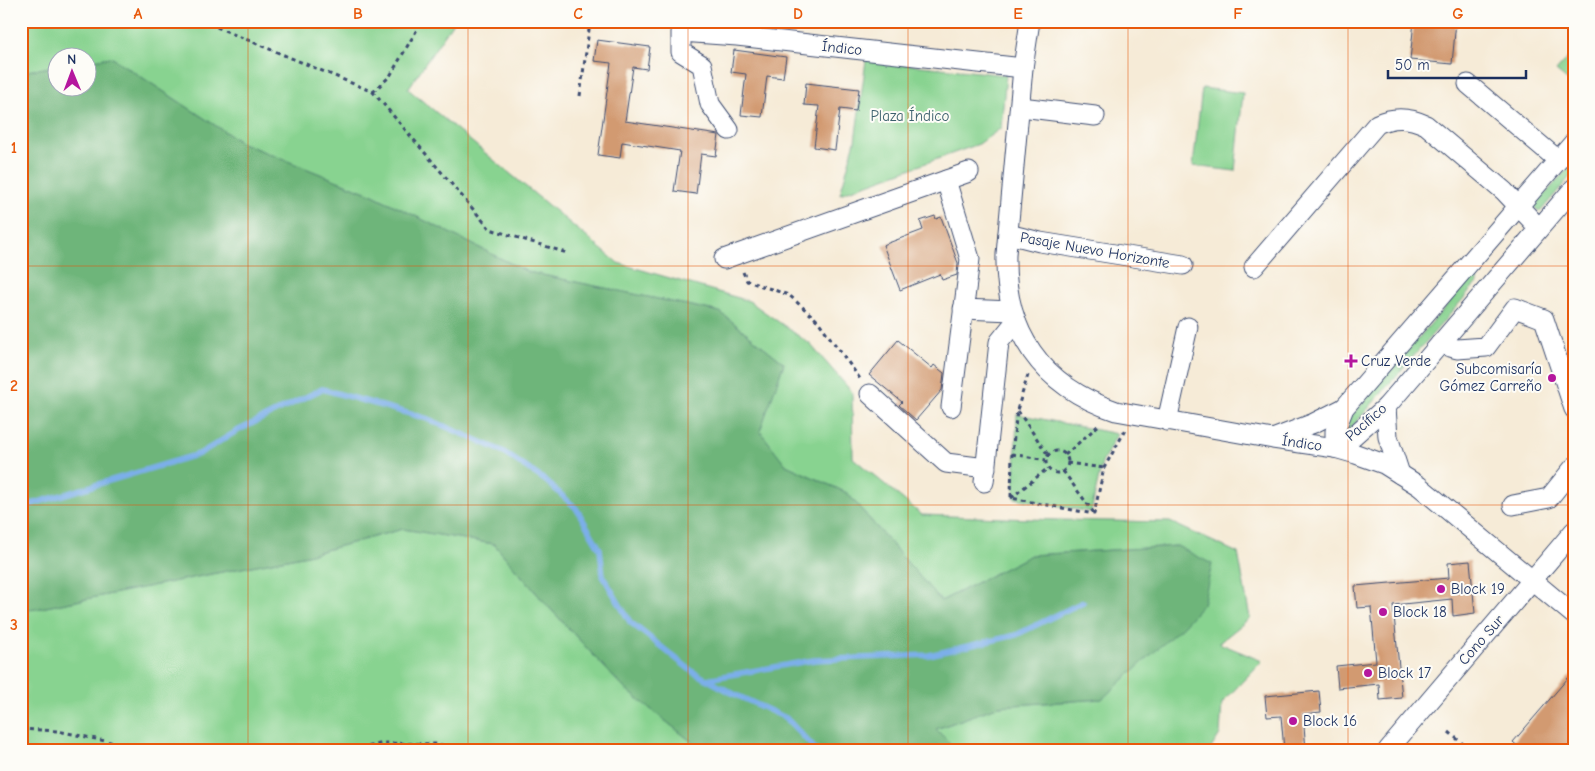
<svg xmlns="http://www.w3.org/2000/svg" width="1595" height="771" viewBox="0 0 1595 771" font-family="'Comic Neue',sans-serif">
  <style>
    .green { fill: #88d390; stroke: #528177 }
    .forest { fill: #6eb57a; stroke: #44726c }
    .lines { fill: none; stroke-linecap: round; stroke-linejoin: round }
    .stream { stroke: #7cafe9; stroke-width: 5.5 }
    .building { fill: #d29a71 }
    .minor-casing { stroke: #3c4b70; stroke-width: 21 }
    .path { stroke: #3c4b70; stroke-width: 3; stroke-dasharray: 4 4; stroke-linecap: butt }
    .minor { stroke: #fff; stroke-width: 19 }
    .grid { fill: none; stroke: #e8590c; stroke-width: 1; stroke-opacity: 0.55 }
    .poi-dot { fill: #b5179e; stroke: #fdfcf7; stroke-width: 2 }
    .labels { text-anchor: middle; stroke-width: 4; stroke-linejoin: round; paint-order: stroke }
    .street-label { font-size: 15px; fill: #1b2f5e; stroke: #fdfcf7 }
    .park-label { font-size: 15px; fill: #3c606d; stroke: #fdfcf7 }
    .poi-label { font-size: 15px; fill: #1b2f5e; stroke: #fdfcf7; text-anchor: start }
    .neatline { fill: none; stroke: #e8590c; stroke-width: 2 }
    .grid-label { font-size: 16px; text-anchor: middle; font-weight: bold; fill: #e8590c }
  </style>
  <rect width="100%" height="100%" fill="#fdfcf7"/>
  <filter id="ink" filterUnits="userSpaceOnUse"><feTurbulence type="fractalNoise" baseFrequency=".02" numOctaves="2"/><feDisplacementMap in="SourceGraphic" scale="10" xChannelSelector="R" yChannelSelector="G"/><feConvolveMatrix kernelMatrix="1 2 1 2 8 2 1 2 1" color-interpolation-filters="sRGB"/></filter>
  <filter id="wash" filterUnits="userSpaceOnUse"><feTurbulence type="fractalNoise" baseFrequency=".0096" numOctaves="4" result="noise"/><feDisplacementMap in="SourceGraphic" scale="20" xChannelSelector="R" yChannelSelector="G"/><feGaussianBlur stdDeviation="1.12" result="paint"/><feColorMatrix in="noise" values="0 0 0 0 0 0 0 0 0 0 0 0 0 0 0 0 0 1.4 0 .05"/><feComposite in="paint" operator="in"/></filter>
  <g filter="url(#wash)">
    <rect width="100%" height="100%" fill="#f6ebd7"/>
    <!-- green -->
    <g class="green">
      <polygon points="21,21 454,21 408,89 618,263 749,301 810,344 852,392 853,458 922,515 1058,520 1170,522 1238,553 1250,618 1219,643 1262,661 1222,703 1220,734 1210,750 957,750 936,729 999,706 1102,699 1177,546 1031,555 941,601 847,493 786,465 759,431 784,363 720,312 528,272 373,195 242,143 111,57 88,61 88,58 58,58 57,66 21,72"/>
      <polygon points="1574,51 1574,86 1556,71"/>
      <polygon points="866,60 1006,75 1001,128 979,144 840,194 855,141"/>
      <polygon points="1202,88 1243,93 1235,171 1193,166"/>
      <polygon points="1574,161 1574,172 1540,212 1534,207"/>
      <polygon points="1470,278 1477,279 1477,283 1346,434 1341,428"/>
      <polygon points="1017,414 1117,434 1102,463 1091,512 1014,498"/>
      <polygon points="403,529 494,544 545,603 623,687 702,750 21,750 21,611 36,609 307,555"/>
    </g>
    <!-- forest -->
    <polygon class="forest" points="111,57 242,143 373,195 528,272 720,312 784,363 760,431 786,465 847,493 941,601 1031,555 1177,546 1212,564 1203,604 1183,626 1102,699 999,706 936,729 957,750 702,750 623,687 545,603 494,544 403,529 307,555 36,609 21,611 21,72 57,66 58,88 88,88 88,61"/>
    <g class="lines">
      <!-- stream -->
      <g class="stream">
        <polyline points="21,508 32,504 199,454 237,431 322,389 428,419 502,451 546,481 576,508 600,549 603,576 630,622 693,672 734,694 786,718 816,750"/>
        <polyline points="707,679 814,660 929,655 1016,635 1083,602"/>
      </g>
    </g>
    <g id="blocks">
      <!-- building -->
      <g class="building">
        <polygon points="1414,21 1456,21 1452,64 1410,60"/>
        <polygon points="597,40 650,47 647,69 633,67 625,121 719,135 716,156 701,154 696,194 674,191 680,151 622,142 620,158 598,155 611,63 594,61"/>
        <polygon points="734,50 786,57 783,78 767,76 762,117 741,115 746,74 731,72"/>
        <polygon points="806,83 859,89 856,111 840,109 835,150 814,147 819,106 804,105"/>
        <polygon points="935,216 936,219 941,217 958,263 957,275 942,280 940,274 900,290 883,245 923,230 920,221"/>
        <polygon points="898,340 932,368 934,365 944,373 942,390 916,420 899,405 902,402 869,375"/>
        <polygon points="1470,561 1475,613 1453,616 1452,599 1393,605 1402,698 1380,700 1379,684 1338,688 1336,666 1376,662 1371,607 1357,608 1355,586 1449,578 1448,563"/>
        <polygon points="1574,671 1574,750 1522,750 1513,742"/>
        <polygon points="1319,691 1321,712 1303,714 1306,750 1284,750 1281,716 1267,717 1265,696"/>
      </g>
    </g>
  </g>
  <g filter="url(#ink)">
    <use href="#blocks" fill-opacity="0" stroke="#3c4b70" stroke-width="1"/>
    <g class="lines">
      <defs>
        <g id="minor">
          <path d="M 1030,21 L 1023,68 L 1006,254 C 1004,331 1041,386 1116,411 L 1273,439 L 1335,448 L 1356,454 L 1384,464 L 1419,486 L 1574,615"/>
          <polyline points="1468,84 1558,160"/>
          <polyline points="1021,107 1095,116"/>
          <polyline points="729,130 710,104 702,65 681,52 681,32 737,36 1023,68"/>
          <polyline points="946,180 970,259 951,407"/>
          <polyline points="1008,234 1040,242 1183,265"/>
          <polyline points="724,259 969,172"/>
          <path d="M 1254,267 L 1377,124 C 1394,116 1409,117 1426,125 L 1504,191 L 1539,228"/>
          <polyline points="963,309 1012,311"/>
          <polyline points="1440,344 1457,349 1486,347 1515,308 1544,319 1574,409"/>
          <polyline points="870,394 946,463 986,468"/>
          <polyline points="1386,407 1388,437 1400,474"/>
          <polyline points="1167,421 1188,327"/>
          <polyline points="1275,438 1314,423 1344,408"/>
          <polyline points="1335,448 1335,431 1344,408 1574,142"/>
          <polyline points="1335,448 1350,439 1386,407 1574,188"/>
          <polyline points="984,482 999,342 1016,321"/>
          <polyline points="1513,505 1549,498 1574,467"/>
          <polyline points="1388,750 1574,531"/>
        </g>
      </defs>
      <!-- minor casing -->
      <use href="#minor" class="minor-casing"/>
      <!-- path -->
      <g class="path">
        <polyline points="202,21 373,92 490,229 567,253"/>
        <polyline points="373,92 390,76 422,21"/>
        <polyline points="580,96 590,22 593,21"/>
        <polyline points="743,272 747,281 789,295 818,321 861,380"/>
        <polyline points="1028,375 1017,410 1012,454 1011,498 1094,514 1104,468 1126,429"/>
        <polyline points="1018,411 1048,455"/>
        <circle cx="1057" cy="462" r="11"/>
        <polyline points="1012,454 1046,460"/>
        <polyline points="1065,455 1100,424"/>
        <polyline points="1067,463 1104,468"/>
        <polyline points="1063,471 1094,513"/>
        <polyline points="1011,498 1048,468"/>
        <polyline points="21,729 58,731 148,750"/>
        <polyline points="1449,732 1470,750"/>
        <polyline points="353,750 384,743 437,744 460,750"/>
      </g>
      <!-- minor -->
      <use href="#minor" class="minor"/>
    </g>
  </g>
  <!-- grid -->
  <path class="grid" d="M 248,21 L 248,750M 468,21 L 468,750M 688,21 L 688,750M 908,21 L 908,750M 1128,21 L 1128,750M 1348,21 L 1348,750M 21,266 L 1574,266M 21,505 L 1574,505"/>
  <!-- markers -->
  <g class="poi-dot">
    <path d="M1348.5 353.5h5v5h5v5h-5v5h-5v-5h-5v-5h5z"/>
    <circle cx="1552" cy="378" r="5"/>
    <circle cx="1441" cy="589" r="5"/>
    <circle cx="1383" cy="612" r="5"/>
    <circle cx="1368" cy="673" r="5"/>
    <circle cx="1293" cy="721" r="5"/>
  </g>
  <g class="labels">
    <!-- street labels -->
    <g class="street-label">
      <text transform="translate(842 48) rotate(6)" y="5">Índico</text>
      <text transform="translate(1095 250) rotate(10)" y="5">Pasaje Nuevo Horizonte</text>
      <text transform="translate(1366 422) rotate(-41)" y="5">Pacífico</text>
      <text transform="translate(1302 443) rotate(8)" y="5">Índico</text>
      <text transform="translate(1481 640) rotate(-49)" y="5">Cono Sur</text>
    </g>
    <!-- park labels -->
    <g class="park-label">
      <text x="910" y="121">Plaza Índico</text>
    </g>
    <!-- poi labels -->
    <g class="poi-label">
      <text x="1361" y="366">Cruz Verde</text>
      <text x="1542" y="374" text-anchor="end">Subcomisaría<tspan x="1542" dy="17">Gómez Carreño</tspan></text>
      <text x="1451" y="594">Block 19</text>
      <text x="1393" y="617">Block 18</text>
      <text x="1378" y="678">Block 17</text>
      <text x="1303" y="726">Block 16</text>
    </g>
  </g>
  <!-- margin -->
  <rect width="1595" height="771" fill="none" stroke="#fdfcf7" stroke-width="55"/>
  <!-- north arrow -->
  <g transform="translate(72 72) rotate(359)"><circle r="24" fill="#fdfcf7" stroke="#a3aaba"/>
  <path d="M0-4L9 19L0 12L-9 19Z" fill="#b5179e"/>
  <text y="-8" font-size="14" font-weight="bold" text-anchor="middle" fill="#1b2f5e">N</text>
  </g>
  <!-- scale -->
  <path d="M1388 70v8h138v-8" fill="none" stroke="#1b2f5e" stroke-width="2.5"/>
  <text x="1395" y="70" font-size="15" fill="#1b2f5e" stroke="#fdfcf7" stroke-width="4" paint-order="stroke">50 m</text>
  <rect x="28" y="28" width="1540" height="716" class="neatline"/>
  <g class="grid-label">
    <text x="138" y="19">A</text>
    <text x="358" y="19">B</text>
    <text x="578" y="19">C</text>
    <text x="798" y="19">D</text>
    <text x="1018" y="19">E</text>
    <text x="1238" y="19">F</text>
    <text x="1458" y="19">G</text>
    <text x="14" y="153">1</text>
    <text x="14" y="391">2</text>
    <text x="14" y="630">3</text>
  </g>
</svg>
